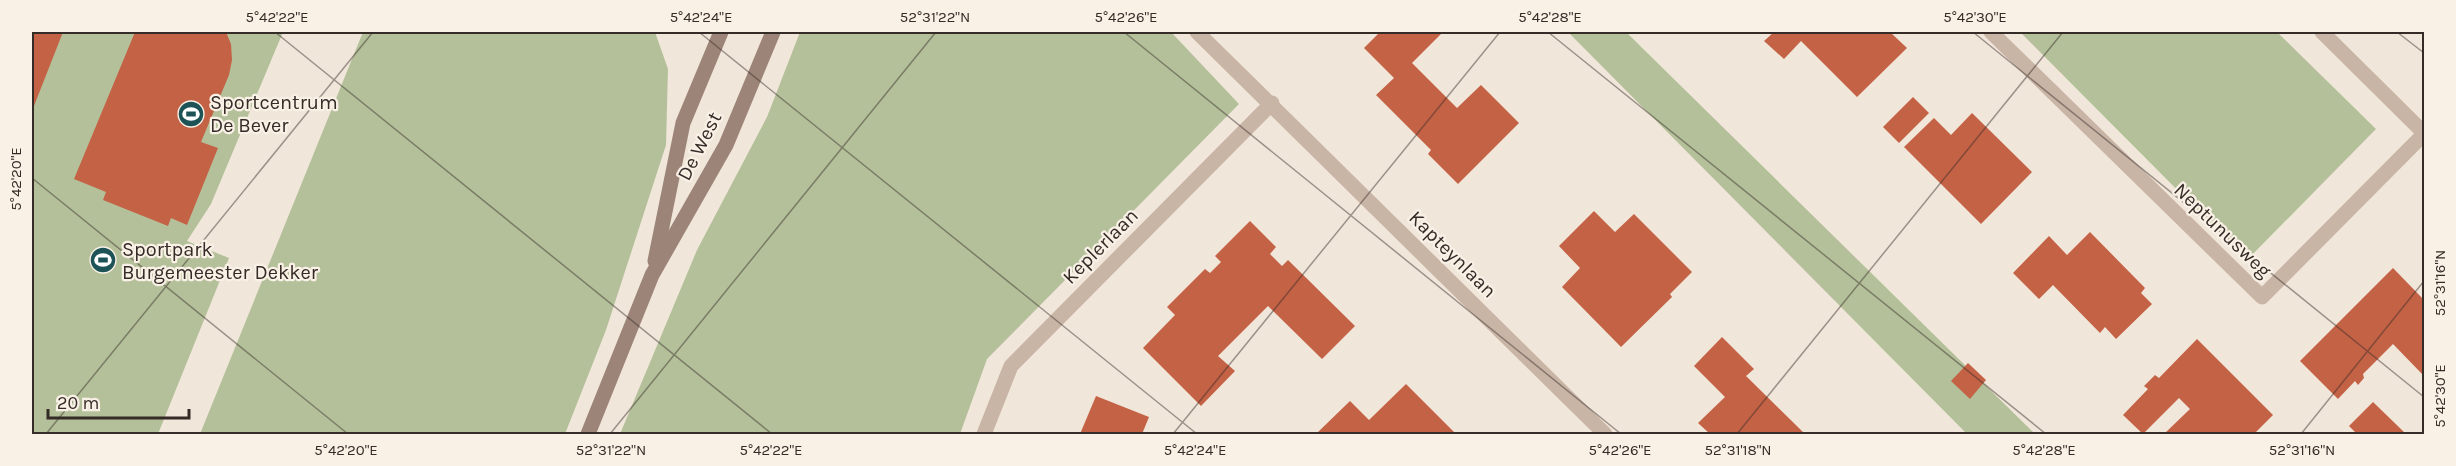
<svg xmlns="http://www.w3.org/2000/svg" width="2456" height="466" viewBox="0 0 2456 466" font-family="Karla,sans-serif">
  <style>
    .green { fill: #b4c09a }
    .building { fill: #c46245 }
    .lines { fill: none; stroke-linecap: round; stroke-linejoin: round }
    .minor { stroke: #c9b5a6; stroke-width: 15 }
    .secondary { stroke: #9c8478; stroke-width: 15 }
    .ticks { fill: none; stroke: #352b27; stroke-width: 1.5; stroke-opacity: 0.45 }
    .labels { text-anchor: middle; stroke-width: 4.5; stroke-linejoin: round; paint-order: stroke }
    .poi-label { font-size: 20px; fill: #352b27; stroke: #f9f0e6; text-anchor: start }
    .street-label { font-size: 20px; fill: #352b27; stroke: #f9f0e6 }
    .neatline { fill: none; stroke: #352b27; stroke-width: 2 }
    .ticks-label { font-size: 15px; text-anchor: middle; fill: #352b27 }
  </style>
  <rect width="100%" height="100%" fill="#f1e6da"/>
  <!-- green -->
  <g class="green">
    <polygon points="32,32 283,32 211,204 187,241 229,258 158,434 32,434"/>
    <polygon points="363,32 655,32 668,69 666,145 606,330 565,434 200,434"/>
    <polygon points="800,32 1171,32 1239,104 987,359 960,434 620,434 697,250 767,117"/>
    <polygon points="1568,32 1626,32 2035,434 1967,434"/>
    <polygon points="2020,32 2277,32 2376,129 2247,260"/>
  </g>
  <!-- building -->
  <g class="building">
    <polygon points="32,32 63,32 32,111"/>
    <polygon points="135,32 226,32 231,44 232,60 229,75 201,142 218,148 187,225 171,218 168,226 103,200 106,192 74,179"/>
    <polygon points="1380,32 1443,32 1412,63 1457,108 1481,85 1519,123 1458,184 1428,154 1431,150 1376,95 1394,78 1364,48"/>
    <polygon points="1774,32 1890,32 1907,48 1857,97 1801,41 1784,59 1764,41"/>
    <polygon points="1913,97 1929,113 1899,143 1883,127"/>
    <polygon points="1972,113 2032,172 1981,224 1904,147 1934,118 1951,135"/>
    <polygon points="1594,211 1615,232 1634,214 1692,272 1670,294 1672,297 1621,347 1562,287 1580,268 1559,246"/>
    <polygon points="1250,221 1276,247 1270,254 1282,266 1288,260 1355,326 1322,359 1268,306 1218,356 1235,371 1201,406 1143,348 1175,315 1167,307 1205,269 1210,273 1221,262 1215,256"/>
    <polygon points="2090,232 2145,288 2141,293 2152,304 2116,339 2105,327 2100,333 2053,285 2039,299 2013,273 2049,236 2067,255"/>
    <polygon points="2393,268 2424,300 2424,376 2393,344 2363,374 2364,378 2358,385 2355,381 2338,399 2300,361"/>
    <polygon points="1722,337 1754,369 1746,376 1805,434 1710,434 1698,423 1725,397 1694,366"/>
    <polygon points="2197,339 2273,415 2254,434 2164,434 2190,409 2179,398 2143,434 2123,415 2148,389 2144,386 2155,375 2159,378"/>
    <polygon points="1968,363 1986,380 1970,399 1951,381"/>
    <polygon points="1406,384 1456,434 1316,434 1350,401 1369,420"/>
    <polygon points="1096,396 1149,417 1142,434 1080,434"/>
    <polygon points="2373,402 2406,434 2357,434 2349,426"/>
  </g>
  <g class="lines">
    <!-- minor -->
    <g class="minor">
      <polyline points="1197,32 1605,434"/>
      <polyline points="1991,32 2262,297 2424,134"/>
      <polyline points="2322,32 2424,133"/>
      <polyline points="984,434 1011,366 1272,103"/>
    </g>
    <!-- secondary -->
    <g class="secondary">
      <polyline points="655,261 683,123 721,32"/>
      <polyline points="588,434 652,275 726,145 773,32"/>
    </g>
  </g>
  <!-- ticks -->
  <path class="ticks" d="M 275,32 L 772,434M 699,32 L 1197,434M 1124,32 L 1621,434M 1548,32 L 2046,434M 1973,32 L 2424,397M 2397,32 L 2424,53M 32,178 L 348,434M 46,434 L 373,32M 610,434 L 936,32M 1173,434 L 1500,32M 1737,434 L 2063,32M 2301,434 L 2424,281"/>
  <!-- icons -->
  <defs>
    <symbol id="stadium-disc" viewBox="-11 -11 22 22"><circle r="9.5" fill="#1d5356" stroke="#f9f0e6"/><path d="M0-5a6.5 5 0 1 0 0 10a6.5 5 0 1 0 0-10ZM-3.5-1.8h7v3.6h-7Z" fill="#fff"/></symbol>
  </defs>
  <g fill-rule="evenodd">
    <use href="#stadium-disc" x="176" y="99" width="30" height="30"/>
    <use href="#stadium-disc" x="88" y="245" width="30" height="30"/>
  </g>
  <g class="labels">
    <!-- poi labels -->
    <g class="poi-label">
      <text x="210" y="109">Sportcentrum<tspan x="210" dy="23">De Bever</tspan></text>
      <text x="122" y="256">Sportpark<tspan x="122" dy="23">Burgemeester Dekker</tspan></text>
    </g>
    <!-- street labels -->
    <g class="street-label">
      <text transform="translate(699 146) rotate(-63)" y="7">De West</text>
      <text transform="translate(2223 230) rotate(44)" y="7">Neptunusweg</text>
      <text transform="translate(1100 246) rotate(-45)" y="7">Keplerlaan</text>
      <text transform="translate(1453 254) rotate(45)" y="7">Kapteynlaan</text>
    </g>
  </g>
  <!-- border -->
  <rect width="2456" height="466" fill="none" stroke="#f9f0e6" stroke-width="66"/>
  <!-- scale -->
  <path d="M48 409v9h141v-9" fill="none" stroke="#352b27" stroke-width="3"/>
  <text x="57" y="409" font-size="18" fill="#352b27" stroke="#f9f0e6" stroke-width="4.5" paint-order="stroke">20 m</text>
  <rect x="33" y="33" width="2390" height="400" class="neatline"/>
  <g class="ticks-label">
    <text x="277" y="22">5°42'22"E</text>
    <text x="701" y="22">5°42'24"E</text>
    <text x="935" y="22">52°31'22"N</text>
    <text x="1126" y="22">5°42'26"E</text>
    <text x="1550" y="22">5°42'28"E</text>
    <text x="1975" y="22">5°42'30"E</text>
    <text transform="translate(16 179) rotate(-90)" y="5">5°42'20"E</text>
    <text transform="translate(2440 283) rotate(-90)" y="5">52°31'16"N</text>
    <text transform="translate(2440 396) rotate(-90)" y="5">5°42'30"E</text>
    <text x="346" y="455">5°42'20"E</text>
    <text x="611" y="455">52°31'22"N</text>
    <text x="771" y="455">5°42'22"E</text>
    <text x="1195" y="455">5°42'24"E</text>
    <text x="1620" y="455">5°42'26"E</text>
    <text x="1738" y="455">52°31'18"N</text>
    <text x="2044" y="455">5°42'28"E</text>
    <text x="2302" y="455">52°31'16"N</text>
  </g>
</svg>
